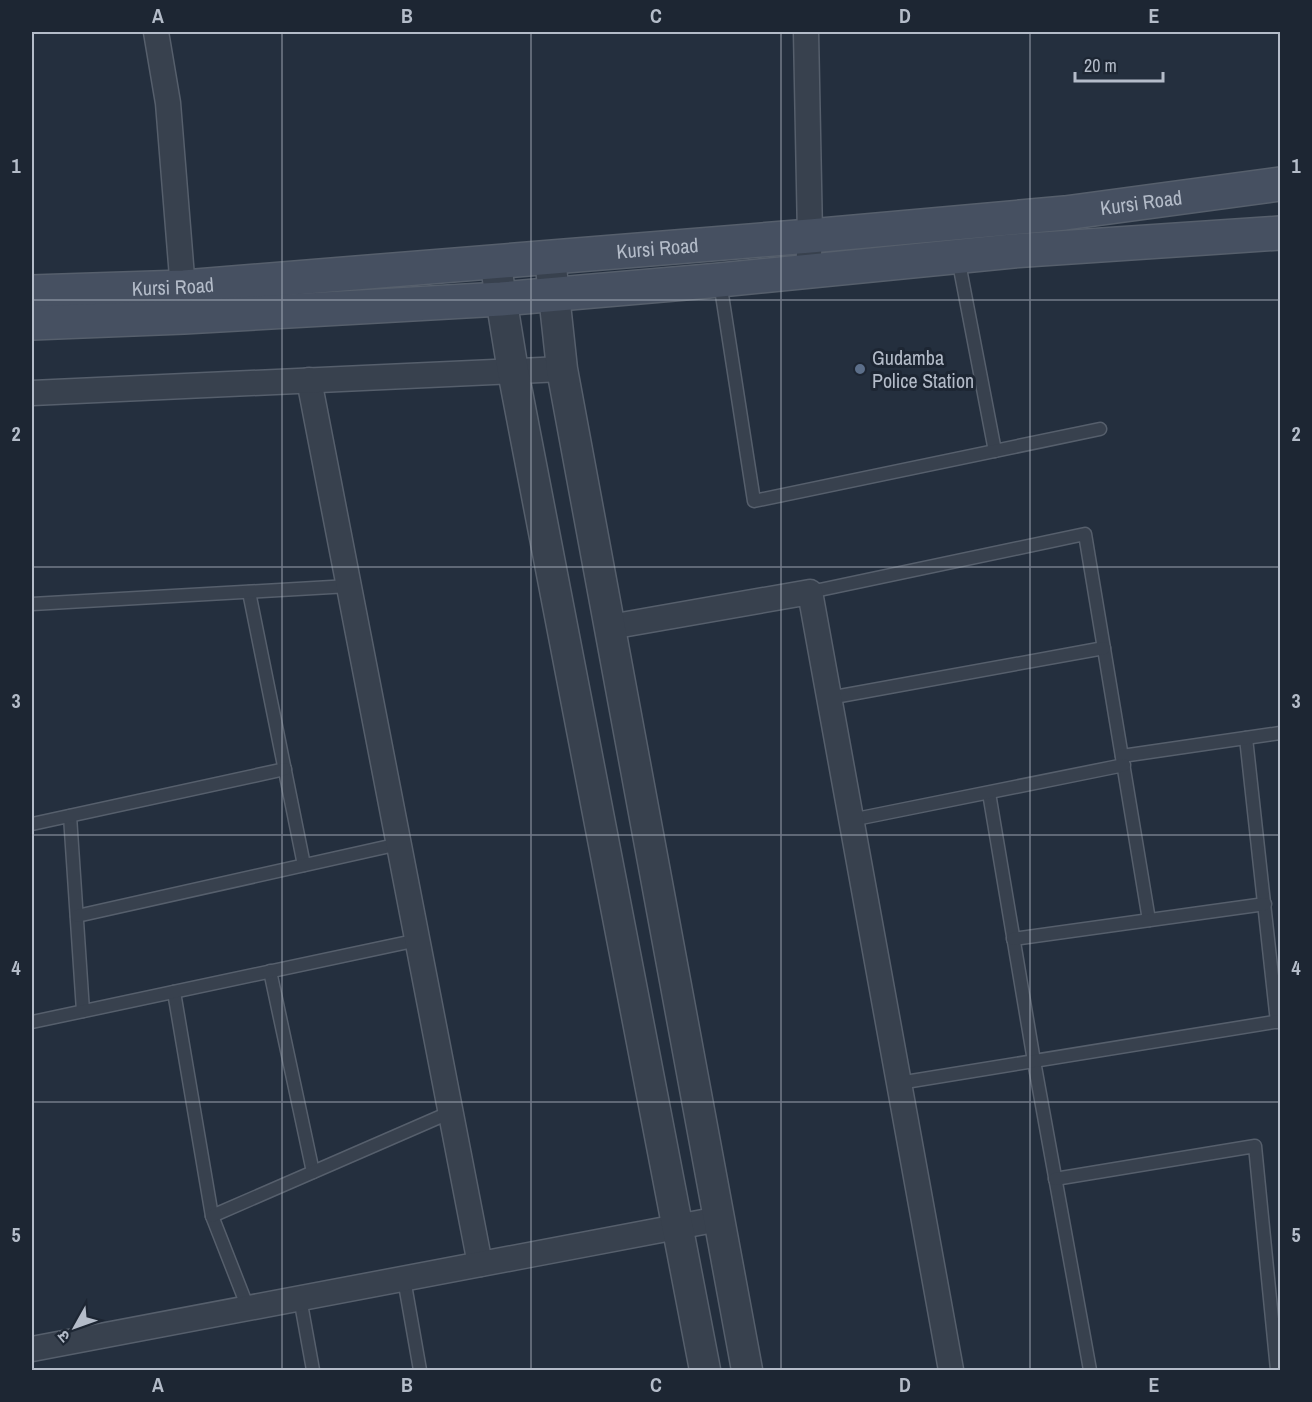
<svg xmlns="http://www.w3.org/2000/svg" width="1312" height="1402" viewBox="0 0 1312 1402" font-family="'Archivo Narrow','Noto Sans Devanagari',sans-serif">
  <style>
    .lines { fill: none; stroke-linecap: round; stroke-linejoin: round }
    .service-casing { stroke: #565f6c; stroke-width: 15 }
    .minor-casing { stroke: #565f6c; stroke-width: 27 }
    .tertiary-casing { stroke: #565f6c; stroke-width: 33 }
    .secondary-casing { stroke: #565f6c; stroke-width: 36 }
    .service { stroke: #38414e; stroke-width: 12 }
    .minor { stroke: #38414e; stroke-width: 24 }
    .tertiary { stroke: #38414e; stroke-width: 30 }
    .secondary { stroke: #465061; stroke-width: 33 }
    .grid { fill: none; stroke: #b4bcc9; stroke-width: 1.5; stroke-opacity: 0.55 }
    .service-dot { fill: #5c6f8a; stroke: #1d2633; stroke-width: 2 }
    .labels { text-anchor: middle; stroke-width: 6; stroke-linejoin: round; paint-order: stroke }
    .street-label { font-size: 20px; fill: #b4bcc9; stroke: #1d2633 }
    .poi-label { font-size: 20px; fill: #b4bcc9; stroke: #1d2633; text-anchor: start }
    .neatline { fill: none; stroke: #b4bcc9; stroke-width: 2 }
    .grid-label { font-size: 20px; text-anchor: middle; font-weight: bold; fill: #b4bcc9 }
  </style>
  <rect width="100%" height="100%" fill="#242f3e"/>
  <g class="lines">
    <defs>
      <g id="service">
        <polyline points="958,258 995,451"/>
        <polyline points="720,282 754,501 1100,429"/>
        <polyline points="249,592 304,865"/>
        <polyline points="810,592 1085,534 1149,920"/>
        <polyline points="32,604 349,586"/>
        <polyline points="829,698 1104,648"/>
        <polyline points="1246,738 1277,1022"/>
        <polyline points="1122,756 1280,733"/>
        <polyline points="989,793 1034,1061 1090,1370"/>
        <polyline points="70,816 83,1011"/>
        <polyline points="851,820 1124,765"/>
        <polyline points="32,824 285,769"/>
        <polyline points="77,916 399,844"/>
        <polyline points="1013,939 1265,904"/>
        <polyline points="270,971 313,1172"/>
        <polyline points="174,992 212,1216 248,1308"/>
        <polyline points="32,1022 418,940"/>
        <polyline points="899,1083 1280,1021"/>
        <polyline points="1055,1179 1255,1146 1277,1370"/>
        <polyline points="212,1216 451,1112"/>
        <polyline points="404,1279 420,1370"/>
        <polyline points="300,1298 313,1370"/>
      </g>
      <g id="minor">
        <polyline points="156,32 168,103 184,302"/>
        <polyline points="806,32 810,236 808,271"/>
        <polyline points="309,380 480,1264"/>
        <polyline points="32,393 562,369"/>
        <polyline points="610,627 810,592 951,1370"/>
        <polyline points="32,1349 719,1219"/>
      </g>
      <g id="tertiary">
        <polyline points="550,258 562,369 747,1370"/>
        <polyline points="495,261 513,371 705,1370"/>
      </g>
      <g id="secondary">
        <path id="s1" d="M 32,292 L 184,287 L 810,236 L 1065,213 L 1280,184"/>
        <polyline points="32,323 184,317 501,299 720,280 1013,251 1280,233"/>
      </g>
    </defs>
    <!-- service casing -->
    <use href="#service" class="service-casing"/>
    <!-- minor casing -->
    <use href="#minor" class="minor-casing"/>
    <!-- tertiary casing -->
    <use href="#tertiary" class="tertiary-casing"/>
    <!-- secondary casing -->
    <use href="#secondary" class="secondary-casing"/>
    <!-- service -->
    <use href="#service" class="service"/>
    <!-- minor -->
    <use href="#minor" class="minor"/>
    <!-- tertiary -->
    <use href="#tertiary" class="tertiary"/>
    <!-- secondary -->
    <use href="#secondary" class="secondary"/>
  </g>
  <!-- grid -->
  <path class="grid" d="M 282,32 L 282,1370M 531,32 L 531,1370M 781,32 L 781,1370M 1030,32 L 1030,1370M 32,300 L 1280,300M 32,567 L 1280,567M 32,835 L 1280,835M 32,1102 L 1280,1102"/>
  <!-- markers -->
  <circle class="service-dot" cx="860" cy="369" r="6"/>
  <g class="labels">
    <!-- street labels -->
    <g class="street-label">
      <text dy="7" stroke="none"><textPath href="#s1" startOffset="1113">Kursi Road</textPath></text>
      <text dy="7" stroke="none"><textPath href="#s1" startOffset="627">Kursi Road</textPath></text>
      <text dy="7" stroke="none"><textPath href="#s1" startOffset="141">Kursi Road</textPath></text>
    </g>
    <!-- poi labels -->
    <g class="poi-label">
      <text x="872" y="365">Gudamba<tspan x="872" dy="23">Police Station</tspan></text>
    </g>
  </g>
  <!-- border -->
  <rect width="1312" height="1402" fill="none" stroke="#1d2633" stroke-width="66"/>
  <!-- north arrow -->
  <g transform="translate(75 1327) rotate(230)" stroke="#1d2633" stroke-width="4.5" paint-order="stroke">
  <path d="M0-4.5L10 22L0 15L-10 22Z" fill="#b4bcc9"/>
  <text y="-9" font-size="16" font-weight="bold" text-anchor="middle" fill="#b4bcc9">उ</text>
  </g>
  <!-- scale -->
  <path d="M1075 72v9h88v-9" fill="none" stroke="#b4bcc9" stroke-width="3"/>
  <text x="1084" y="72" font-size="18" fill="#b4bcc9" stroke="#1d2633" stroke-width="4.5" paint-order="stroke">20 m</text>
  <rect x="33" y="33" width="1246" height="1336" class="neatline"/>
  <g class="grid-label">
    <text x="158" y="23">A</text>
    <text x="407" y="23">B</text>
    <text x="656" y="23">C</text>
    <text x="905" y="23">D</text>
    <text x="1154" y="23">E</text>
    <text x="16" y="173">1</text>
    <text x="1296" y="173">1</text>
    <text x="16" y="441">2</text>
    <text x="1296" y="441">2</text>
    <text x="16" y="708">3</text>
    <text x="1296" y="708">3</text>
    <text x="16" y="975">4</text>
    <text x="1296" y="975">4</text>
    <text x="16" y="1242">5</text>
    <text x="1296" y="1242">5</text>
    <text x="158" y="1392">A</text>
    <text x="407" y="1392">B</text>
    <text x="656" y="1392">C</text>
    <text x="905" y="1392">D</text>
    <text x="1154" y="1392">E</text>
  </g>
</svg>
